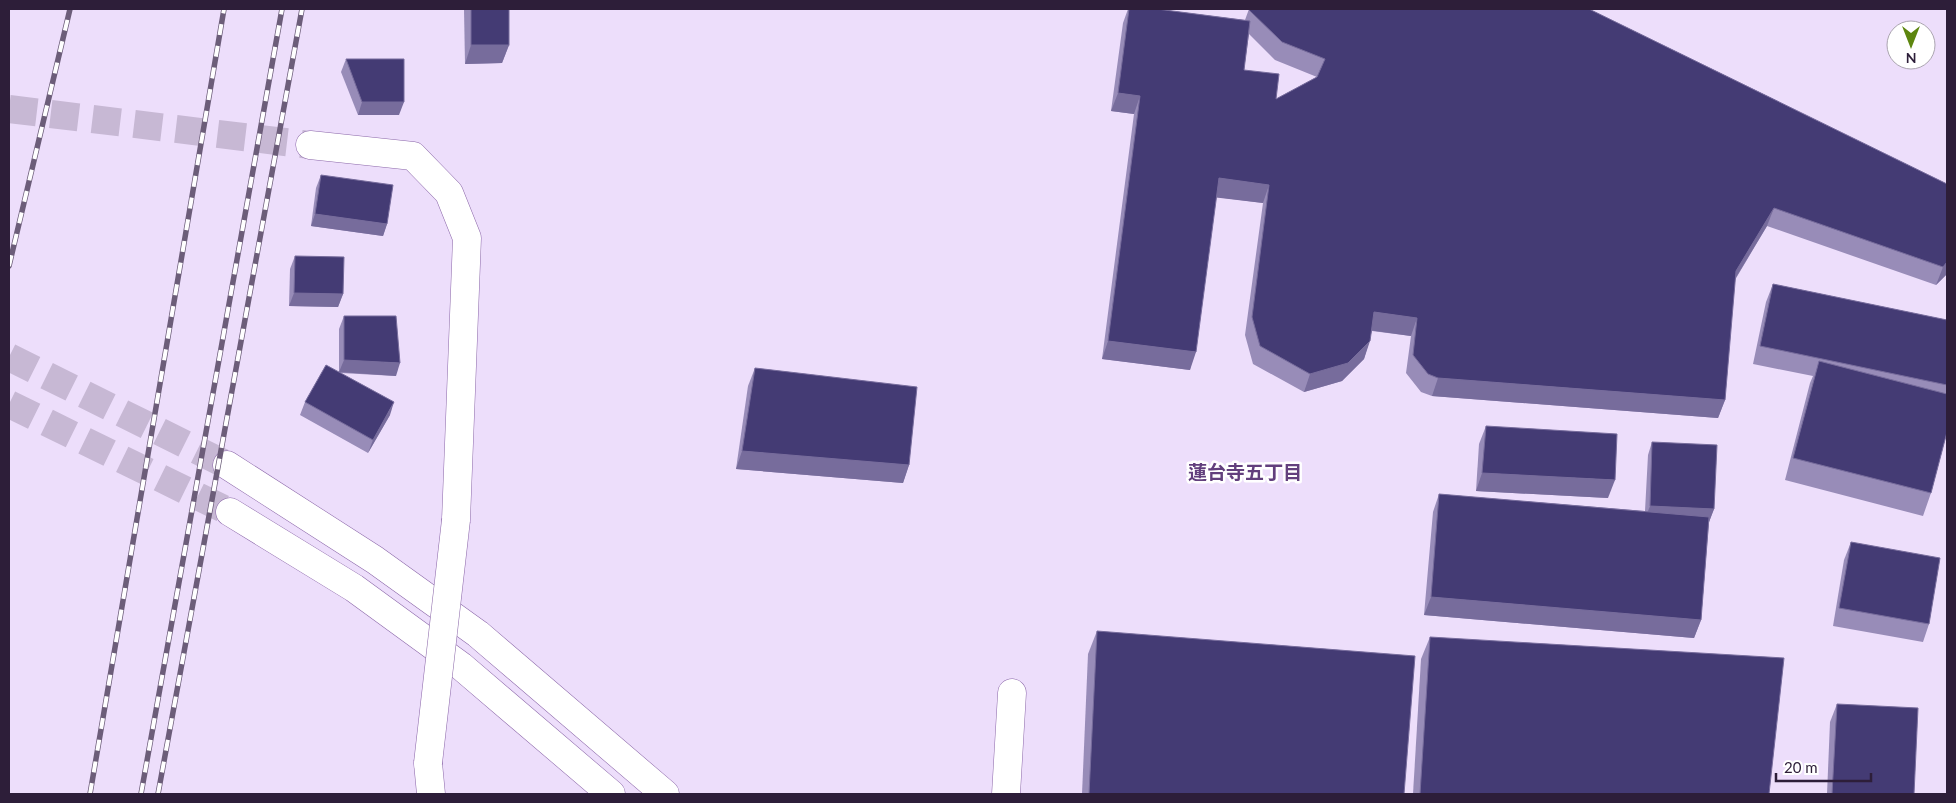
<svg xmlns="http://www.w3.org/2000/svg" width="1956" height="803" viewBox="0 0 1956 803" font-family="Lato,'Noto Sans JP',sans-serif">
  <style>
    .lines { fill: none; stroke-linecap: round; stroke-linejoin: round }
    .street-tunnel { stroke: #c7b8d4; stroke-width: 28; stroke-dasharray: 28 14; stroke-linecap: butt }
    .secondary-tunnel { stroke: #c7b8d4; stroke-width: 28; stroke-dasharray: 28 14; stroke-linecap: butt }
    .street-casing { stroke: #8b67a9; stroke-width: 29 }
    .secondary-casing { stroke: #8b67a9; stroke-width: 29 }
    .street { stroke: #fff; stroke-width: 28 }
    .secondary { stroke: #fff; stroke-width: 28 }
    .rail-casing { stroke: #6c5d79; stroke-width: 5.5 }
    .rail { stroke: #fff; stroke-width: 4; stroke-dasharray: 11; stroke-linecap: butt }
    .street-bridge-casing { stroke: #8b67a9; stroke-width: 29; stroke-linecap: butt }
    .street-bridge { stroke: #fff; stroke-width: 28 }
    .wall { fill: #988cb8; fill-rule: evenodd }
    .shaded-wall { fill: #776c9c }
    .building { fill: #443b74; stroke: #776c9c }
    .labels { text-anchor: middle; stroke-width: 5; stroke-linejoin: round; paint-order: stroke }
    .neighbourhood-label { font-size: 19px; font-weight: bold; fill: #623f7d; stroke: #fff }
  </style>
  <rect width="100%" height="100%" fill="#eddefb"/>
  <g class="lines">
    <!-- street-tunnel -->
    <polyline class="street-tunnel" points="9,109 310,145"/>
    <!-- secondary-tunnel -->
    <g class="secondary-tunnel">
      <polyline points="9,357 227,465"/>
      <polyline points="9,404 230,512"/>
    </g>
    <defs>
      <g id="street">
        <polyline points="310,145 413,156 449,193 467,238 456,520"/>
        <polyline points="428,763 431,794"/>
        <polyline points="1006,794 1012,693"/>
      </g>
      <g id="secondary">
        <polyline points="227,465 375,560 478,634 665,794"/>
        <polyline points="230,512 354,588 461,666 611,794"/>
      </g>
    </defs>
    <!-- street casing -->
    <use href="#street" class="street-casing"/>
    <!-- secondary casing -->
    <use href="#secondary" class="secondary-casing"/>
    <!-- street -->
    <use href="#street" class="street"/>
    <!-- secondary -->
    <use href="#secondary" class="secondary"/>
    <defs>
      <g id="rail">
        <polyline points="9,266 70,9"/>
        <polyline points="90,794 224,9"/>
        <polyline points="141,794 282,9"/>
        <polyline points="158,794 302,9"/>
      </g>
    </defs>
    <!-- rail casing -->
    <use href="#rail" class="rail-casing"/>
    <!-- rail -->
    <use href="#rail" class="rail"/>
    <defs>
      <polyline id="street-bridge" points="428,763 456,520"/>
    </defs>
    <!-- street-bridge casing -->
    <use href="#street-bridge" class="street-bridge-casing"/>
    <!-- street-bridge -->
    <use href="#street-bridge" class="street-bridge"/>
  </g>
  <!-- wall -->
  <g class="wall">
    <polygon points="464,9 509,9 509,45 502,63 465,64"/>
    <path d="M 1128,9 L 1157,9 L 1245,20 L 1249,9 L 1589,9 L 1947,184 L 1947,274 L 1936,285 L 1767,226 L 1735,280 L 1725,400 L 1718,418 L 1432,396 L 1421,392 L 1406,373 L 1411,336 L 1372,331 L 1364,359 L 1342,381 L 1304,392 L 1253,364 L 1245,335 L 1263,203 L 1216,197 L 1190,370 L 1102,359 L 1134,114 L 1111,111 L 1123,23 ZM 1249,34 L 1275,60 L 1317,77 L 1276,99 L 1244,70 Z"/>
    <polygon points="346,59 399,115 358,115 341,72"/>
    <polygon points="321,175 387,224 383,236 311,226 316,188"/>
    <polygon points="295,256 343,294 338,307 289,306 290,269"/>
    <polygon points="1773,284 1947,320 1947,432 1931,493 1923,516 1785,480 1810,383 1813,376 1753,364 1766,302"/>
    <polygon points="344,316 396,376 341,373 390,415 368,453 300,415 305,402 339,372 339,329"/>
    <polygon points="755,368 909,465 903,483 736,469 748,386"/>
    <polygon points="1486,426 1608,498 1476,491 1479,444"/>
    <polygon points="1652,442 1714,509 1709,522 1701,620 1694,638 1424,615 1433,512 1439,494 1645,511 1648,455"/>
    <polygon points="1851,542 1929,624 1923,642 1833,626 1844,560"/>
    <polygon points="1097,631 1404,794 1082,794 1088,654"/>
    <polygon points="1430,637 1769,794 1413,794 1421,659"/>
    <polygon points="1837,704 1914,794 1827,794 1830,722"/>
  </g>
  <!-- shaded-wall -->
  <g class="shaded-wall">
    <polygon points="471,45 509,45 502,63 465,64"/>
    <polygon points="1118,93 1140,96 1134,114 1111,111"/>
    <polygon points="362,102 404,102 399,115 358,115"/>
    <polygon points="1219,178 1269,185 1263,203 1212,197"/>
    <polygon points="1774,208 1767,226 1729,289 1736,271"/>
    <polygon points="315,214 387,224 383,236 311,226"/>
    <polygon points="1947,262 1947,274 1936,285 1943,267"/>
    <polygon points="294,293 343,294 338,307 289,306"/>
    <polygon points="1374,312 1417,318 1411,336 1368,330"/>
    <polygon points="1108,341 1196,352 1190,370 1102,359"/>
    <polygon points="1370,341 1364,359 1342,381 1304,392 1310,374"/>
    <polygon points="344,360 400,363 396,376 339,372"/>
    <polygon points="1438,378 1725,400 1718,418 1432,396"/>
    <polygon points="394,402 390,415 368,453 373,440"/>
    <polygon points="742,451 909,465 903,483 736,469"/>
    <polygon points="1482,473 1615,480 1608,498 1476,491"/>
    <polygon points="1650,506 1714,509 1709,522 1645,519"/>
    <polygon points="1431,597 1701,620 1694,638 1424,615"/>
  </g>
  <!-- building -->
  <g class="building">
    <rect x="471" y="9" width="38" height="36"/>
    <polygon points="1129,9 1157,9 1250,21 1244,70 1279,74 1276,99 1317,77 1325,59 1282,42 1249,10 1249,9 1589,9 1947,184 1947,262 1943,267 1774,208 1736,271 1725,400 1438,378 1428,374 1413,355 1417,318 1374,312 1370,341 1348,363 1310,374 1260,346 1252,317 1269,185 1219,178 1196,352 1108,341 1140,96 1118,93"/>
    <polygon points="346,59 404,59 404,102 362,102"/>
    <polygon points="321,175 393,185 387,224 315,214"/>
    <polygon points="295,256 344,257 343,294 294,293"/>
    <polygon points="1773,284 1947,320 1947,385 1760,346"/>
    <polygon points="344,316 396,316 400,363 344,360"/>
    <polygon points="1819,361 1947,394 1947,432 1931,493 1793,458"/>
    <polygon points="326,365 394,402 373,440 305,402"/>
    <polygon points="755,368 917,387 909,465 742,451"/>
    <polygon points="1486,426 1617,434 1615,480 1482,473"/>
    <polygon points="1652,442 1717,445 1714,509 1650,506"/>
    <polygon points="1439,494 1709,517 1701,620 1431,597"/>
    <polygon points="1851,542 1940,558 1929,624 1839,608"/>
    <polygon points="1097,631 1415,656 1404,794 1089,794"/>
    <polygon points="1430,637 1784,658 1769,794 1420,794"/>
    <polygon points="1837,704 1918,708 1914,794 1832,794"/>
  </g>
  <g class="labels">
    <!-- neighbourhood labels -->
    <g class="neighbourhood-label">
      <text x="1245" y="479">蓮台寺五丁目</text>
    </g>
  </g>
  <!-- border -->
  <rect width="1956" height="803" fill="none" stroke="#2d1e39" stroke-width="20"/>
  <!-- north arrow -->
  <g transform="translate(1911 45) rotate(180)"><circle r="24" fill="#ffffff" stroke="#aba5b0"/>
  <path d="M0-4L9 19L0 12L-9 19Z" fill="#5d860f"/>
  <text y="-8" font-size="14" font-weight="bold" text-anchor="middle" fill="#2d1e39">N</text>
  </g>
  <!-- scale -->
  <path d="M1776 773v8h95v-8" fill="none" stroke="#2d1e39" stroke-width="2.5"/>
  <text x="1784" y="773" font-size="15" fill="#2d1e39" stroke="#ffffff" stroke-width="4" paint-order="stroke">20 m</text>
</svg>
